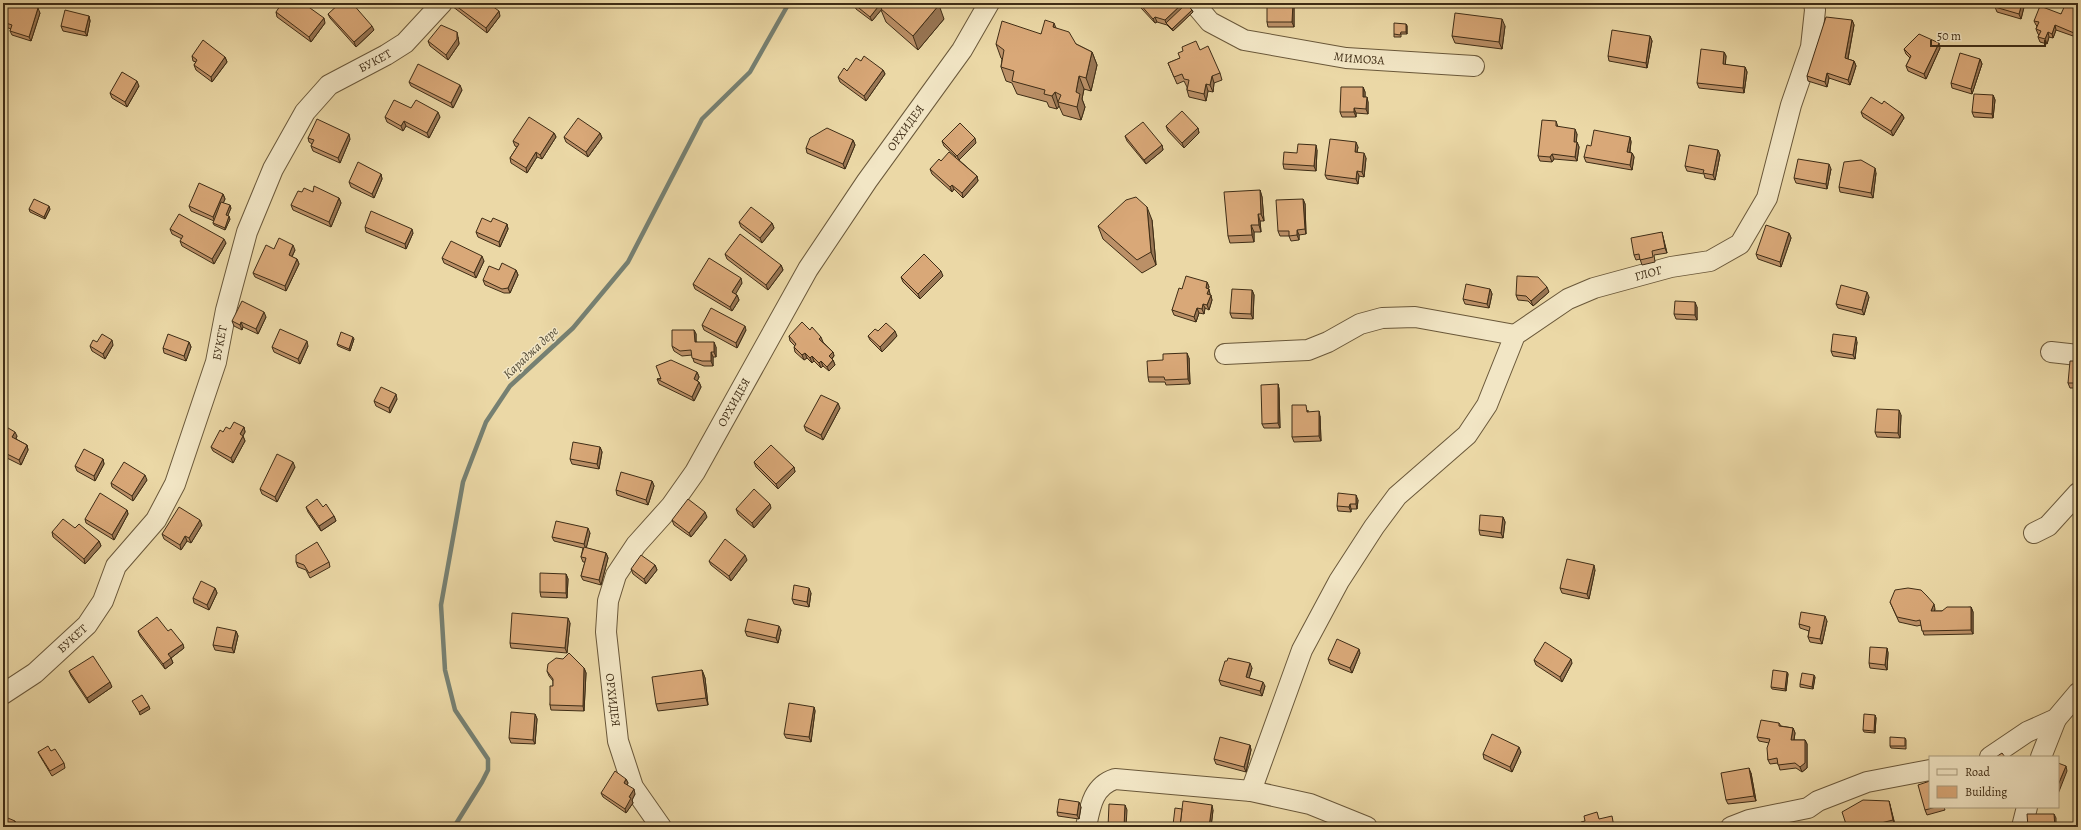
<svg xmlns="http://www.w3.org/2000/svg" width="2081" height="830" viewBox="0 0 2081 830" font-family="Alegreya,serif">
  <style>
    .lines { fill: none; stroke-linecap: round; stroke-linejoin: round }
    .stream { stroke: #768072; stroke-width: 4.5 }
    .minor-casing { stroke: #6a583a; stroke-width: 22 }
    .minor { stroke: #f2e6c5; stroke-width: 20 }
    .wall { fill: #bb9067; stroke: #3f2d16 }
    .shaded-wall { fill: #987654; stroke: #3f2d16 }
    .building { fill: #d9a878; stroke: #3f2d16 }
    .labels { text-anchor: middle; stroke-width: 3; stroke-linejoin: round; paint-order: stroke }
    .street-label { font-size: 12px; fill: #3f2d16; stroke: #f2e6c5 }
    .water-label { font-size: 13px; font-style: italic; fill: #514935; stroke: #f2e6c5 }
  </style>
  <rect width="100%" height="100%" fill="#ebd8a6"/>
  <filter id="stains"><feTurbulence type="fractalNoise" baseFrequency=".005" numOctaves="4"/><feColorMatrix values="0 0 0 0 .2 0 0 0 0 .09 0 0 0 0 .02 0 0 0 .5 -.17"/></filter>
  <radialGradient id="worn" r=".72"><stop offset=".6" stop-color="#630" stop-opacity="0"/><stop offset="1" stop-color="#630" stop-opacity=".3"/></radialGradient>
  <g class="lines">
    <!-- stream -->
    <polyline class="stream" points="454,827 482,782 488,770 488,759 455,710 445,670 441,605 463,482 486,422 510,386 573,328 628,262 702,119 750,72 789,3"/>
    <defs>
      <g id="minor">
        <path id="s1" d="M 1194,3 L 1210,22 L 1244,40 L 1346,58 L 1474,66"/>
        <polyline points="2051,352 2078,355"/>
        <polyline points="1225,354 1308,350 1328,342 1360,324 1382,318 1415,317 1515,335"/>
        <polyline points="2034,533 2048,526 2078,493"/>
        <path id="s2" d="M 3,694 L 35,673 L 87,625 L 103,601 L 116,566 L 156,520 L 175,484 L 216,362 L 226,310 L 247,232 L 273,169 L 305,112 L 329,85 L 386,55 L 405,43 L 442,3"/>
        <polyline points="1990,757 2027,732 2056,719 2078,693"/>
        <polyline points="2041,757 2056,719"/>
        <path id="s3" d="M 1251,791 L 1302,650 L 1339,581 L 1374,527 L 1397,496 L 1467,435 L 1487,405 L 1515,335 L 1568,299 L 1594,288 L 1671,267 L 1710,261 L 1740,244 L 1767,198 L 1791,105 L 1811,47 L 1815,10 L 1814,3"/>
        <path id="s4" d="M 661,827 L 633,787 L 618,741 L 606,632 L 608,601 L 616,575 L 636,545 L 671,506 L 695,472 L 808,269 L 867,181 L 962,50 L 989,3"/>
        <path d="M 1086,827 C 1090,807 1093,786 1115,779 L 1251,791 L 1310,804 L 1367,827"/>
        <polyline points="1731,827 1749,820 1808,808 1818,801 1867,782 1930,770"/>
        <polyline points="2022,827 2027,807"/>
      </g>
    </defs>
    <!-- minor casing -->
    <use href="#minor" class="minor-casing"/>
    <!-- minor -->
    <use href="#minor" class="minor"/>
  </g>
  <!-- wall -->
  <g class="wall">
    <polygon points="3,3 40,13 31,41 12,35 10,31 11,29 3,26"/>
    <polygon points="451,3 488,3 500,16 487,33 452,6"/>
    <polygon points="1139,3 1186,3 1192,10 1193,12 1173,31 1167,25 1157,22 1155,23 1141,8"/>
    <polygon points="1230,3 1238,3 1238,5"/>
    <polygon points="1276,3 1294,3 1294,27 1268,27 1267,22 1276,7"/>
    <polygon points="2025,3 2021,19 1997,12 1995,7"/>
    <polygon points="854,4 944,19 918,50 886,22 881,10 872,21 856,9"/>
    <polygon points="2076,7 2078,12 2077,13 2078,13 2078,33 2076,37 2056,30 2053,38 2049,37 2047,44 2040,42 2038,37 2039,35 2038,34 2036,29 2037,26 2036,25 2034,21 2061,14"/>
    <polygon points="276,12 325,23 311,42 277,17"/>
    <polygon points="328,14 374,30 356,47 330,18"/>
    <polygon points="89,16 90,21 87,36 63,31 61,26"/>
    <polygon points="1852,20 1854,25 1848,59 1854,61 1856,66 1850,85 1829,78 1827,87 1808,81 1807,76"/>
    <polygon points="1406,24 1407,26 1407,34 1401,34 1401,37 1394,37 1394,34"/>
    <polygon points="1505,26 1502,49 1455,43 1452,36"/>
    <polygon points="1056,28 1076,44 1092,52 1097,65 1091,91 1084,89 1082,99 1085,107 1081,120 1063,115 1059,106 1057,109 1049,107 1047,102 1017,94 1012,83 1006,81 1001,67 1002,59 1001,58 996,44 1041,34"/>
    <polygon points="1650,36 1652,41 1647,68 1609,61 1608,56"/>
    <polygon points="458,37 459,44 448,60 430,46 428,41"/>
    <polygon points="1940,48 1926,79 1908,71 1906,66 1910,58 1906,54 1904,49"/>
    <polygon points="1200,50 1220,73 1222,80 1214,83 1213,92 1208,91 1206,101 1189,97 1187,90 1187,87 1184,81 1177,84 1168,63"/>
    <polygon points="1724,52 1726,56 1725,65 1745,67 1747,72 1744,93 1699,88 1697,83"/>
    <polygon points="192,56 225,57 227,62 212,82 196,70 194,65 196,62 193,61"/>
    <polygon points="1980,59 1982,64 1972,94 1952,88 1951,83"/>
    <polygon points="861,61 883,70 885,74 866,101 840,82 838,77"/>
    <polygon points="409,82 462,90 453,108 411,86"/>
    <polygon points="139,86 127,107 112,98 110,93"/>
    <polygon points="1363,87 1365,92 1365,97 1368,102 1368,114 1356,113 1356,117 1342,117 1340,112"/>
    <polygon points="1993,95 1995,100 1993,118 1974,117 1972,112"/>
    <polygon points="1882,104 1902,114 1904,118 1893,136 1863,117 1861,112"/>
    <polygon points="411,108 440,117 429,138 406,126 403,131 387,122 385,117"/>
    <polygon points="1556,121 1558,127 1577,134 1576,142 1577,142 1579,147 1577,161 1554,159 1552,162 1540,161 1538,156"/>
    <polygon points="1166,126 1198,128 1199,133 1184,148 1168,131"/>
    <polygon points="554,133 556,137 542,159 537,157 527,173 511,163 510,158 517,147 515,146 513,141"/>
    <polygon points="600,133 602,138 588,157 566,142 564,137"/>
    <polygon points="1125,136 1162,145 1163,150 1146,164 1127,141"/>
    <polygon points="1630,137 1631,142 1630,152 1632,153 1634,157 1632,170 1586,162 1584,157 1591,146"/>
    <polygon points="308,138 350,139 340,163 313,151 311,146 312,144 309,142"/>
    <polygon points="853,140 855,145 845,169 807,153 806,148"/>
    <polygon points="942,141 976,143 959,160 977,176 978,181 963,198 954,189 952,192 932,174 930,169 941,161 956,157 944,146"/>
    <polygon points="1358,147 1357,152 1366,158 1364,177 1359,176 1358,184 1327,179 1325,175"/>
    <polygon points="1317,150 1316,171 1284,169 1283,164 1297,153"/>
    <polygon points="1718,150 1720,155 1715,180 1705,178 1704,174 1687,171 1685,166"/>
    <polygon points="1831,169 1827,189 1796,183 1794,178"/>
    <polygon points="1876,173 1873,198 1840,192 1839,187"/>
    <polygon points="381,174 382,179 374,198 351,187 349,182"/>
    <polygon points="1260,190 1262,197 1264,221 1260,221 1261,232 1254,232 1254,242 1230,243 1228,236"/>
    <polygon points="302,192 313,192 339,198 341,203 331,227 293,210 291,205"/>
    <polygon points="223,194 225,199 223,203 231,208 227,216 230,219 225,230 214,225 213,223 214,221 191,211 189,206"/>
    <polygon points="1303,199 1305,204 1306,234 1299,235 1299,240 1291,241 1289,236 1280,236 1278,231"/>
    <polygon points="29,209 50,209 45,219 30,212"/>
    <polygon points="1152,220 1156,265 1142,273 1103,239 1098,226"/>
    <polygon points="491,222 507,224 508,229 500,247 478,237 476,232"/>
    <polygon points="739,222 772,223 774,228 762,243 741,227"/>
    <polygon points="365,227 413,233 406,249 366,232"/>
    <polygon points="170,229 226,243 214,264 182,246 180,241 182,239 172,234"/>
    <polygon points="1789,233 1791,238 1781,267 1758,259 1756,254"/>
    <polygon points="1663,237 1667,253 1654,255 1655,262 1642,265 1640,259 1636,260 1634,255"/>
    <polygon points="274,249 295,250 292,257 297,259 299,264 286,291 255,277 253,273"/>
    <polygon points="725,254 781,265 783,270 768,290 727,259"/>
    <polygon points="442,258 484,261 476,278 444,263"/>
    <polygon points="499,270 516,270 518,275 510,293 504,293 485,285 483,280"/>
    <polygon points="943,276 920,299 903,282 901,277"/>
    <polygon points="1207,282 1209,287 1208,289 1210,294 1210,295 1212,300 1209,310 1205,308 1204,314 1199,313 1196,322 1174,315 1172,310 1182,289"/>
    <polygon points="742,283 735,294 737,295 739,300 732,311 695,289 693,284"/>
    <polygon points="1490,289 1492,294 1489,308 1465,304 1463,299"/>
    <polygon points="1252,290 1254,295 1253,319 1232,318 1230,313"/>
    <polygon points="1549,292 1533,306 1528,301 1518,300 1516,295"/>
    <polygon points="1869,297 1864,315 1838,308 1836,304"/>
    <polygon points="1697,307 1697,320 1676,319 1674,314"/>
    <polygon points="266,317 258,334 243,327 242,330 234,326 232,321"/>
    <polygon points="702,325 746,330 737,348 704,330"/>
    <polygon points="694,330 696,334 696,342 716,347 716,357 713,357 713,366 704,366 694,362 692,355 682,356 674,351 672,346"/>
    <polygon points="810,330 823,342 833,352 834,356 832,359 833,360 835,365 829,371 823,366 821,368 814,361 812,363 807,358 804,360 795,352 794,347 795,346 790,341 789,336"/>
    <polygon points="878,331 897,336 882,352 870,340 868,336"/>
    <polygon points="354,339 350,351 338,346 337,344"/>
    <polygon points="97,342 113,345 105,359 92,351 90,346"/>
    <polygon points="189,342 191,347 186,361 164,353 163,348"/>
    <polygon points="1857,342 1855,359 1833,356 1831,351"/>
    <polygon points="308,346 300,364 274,352 272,347"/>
    <polygon points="1189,358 1190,384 1166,385 1165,382 1149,382 1148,377"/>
    <polygon points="2078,361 2078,388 2070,388 2068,383"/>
    <polygon points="697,372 699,377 697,381 699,382 701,387 694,401 659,384 657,379"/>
    <polygon points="1278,384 1279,389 1280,428 1264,428 1262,424"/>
    <polygon points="397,399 390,413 376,406 374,401"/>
    <polygon points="840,408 823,440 806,431 804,426"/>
    <polygon points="2078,409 2078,434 2076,433 2074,429"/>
    <polygon points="1308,410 1308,412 1320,416 1321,441 1294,442 1292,437"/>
    <polygon points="1901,415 1900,438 1877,437 1875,432"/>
    <polygon points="3,425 17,436 16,439 27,445 28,450 21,465 3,456"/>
    <polygon points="244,427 245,432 243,436 245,441 233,463 213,451 211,447 223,432 230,429"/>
    <polygon points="600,447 602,452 599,469 572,464 570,459"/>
    <polygon points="103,459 104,464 95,481 77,471 75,466"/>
    <polygon points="754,462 794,467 795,472 778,489 756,467"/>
    <polygon points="295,467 277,502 262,494 260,489"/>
    <polygon points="147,480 133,501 112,487 111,483"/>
    <polygon points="652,481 654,486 648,505 617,495 616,490"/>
    <polygon points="1358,500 1357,509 1351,509 1351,512 1338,511 1337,506"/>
    <polygon points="306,507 323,507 334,516 336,521 321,531 308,512"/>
    <polygon points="771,508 754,528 738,514 736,509"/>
    <polygon points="127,510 128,514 114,540 86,523 85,519"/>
    <polygon points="707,517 691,537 674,525 672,520"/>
    <polygon points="1503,517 1505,522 1503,538 1480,535 1479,530"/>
    <polygon points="202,525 191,543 187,541 181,550 164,539 162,534"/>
    <polygon points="75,528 99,541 101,546 85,564 53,537 52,532"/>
    <polygon points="590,533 586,548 606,553 608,558 601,585 583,580 581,576 585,562 583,562 581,557 583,548 554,541 552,537"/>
    <polygon points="747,560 731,581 711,565 709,561"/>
    <polygon points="296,562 329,562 330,567 310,578 306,570 298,567"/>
    <polygon points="655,565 657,570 646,584 633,574 631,569"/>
    <polygon points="1595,570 1589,599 1562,593 1560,588"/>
    <polygon points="566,574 568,579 567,598 541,597 540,592"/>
    <polygon points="215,588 217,593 209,610 194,603 193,598"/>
    <polygon points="811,593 809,607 794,604 792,599"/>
    <polygon points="1890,602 1935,609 1934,611 1942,611 1971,607 1973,612 1973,634 1924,635 1921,625 1917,626 1899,622"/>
    <polygon points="1827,621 1822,644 1810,642 1808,637 1809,631 1800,628 1799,624"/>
    <polygon points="570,623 567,653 511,648 510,643"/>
    <polygon points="781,630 778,643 747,636 745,631"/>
    <polygon points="138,631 168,631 184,648 171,658 173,663 165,669 140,636"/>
    <polygon points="236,631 238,636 234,653 215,650 213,645"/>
    <polygon points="1887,648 1888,653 1887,670 1870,668 1869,663"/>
    <polygon points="1360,653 1352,673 1330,664 1328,659"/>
    <polygon points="1534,660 1572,663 1562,682 1536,665"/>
    <polygon points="584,668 586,673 584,711 551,710 550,705 553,686 553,681 549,676 547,671"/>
    <polygon points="1252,668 1249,678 1265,686 1262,696 1221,685 1219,680"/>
    <polygon points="702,670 705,678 708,705 658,711 656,704"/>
    <polygon points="69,671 112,687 89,703 71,676"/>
    <polygon points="1787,672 1788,674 1786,691 1772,689 1771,687"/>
    <polygon points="1815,677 1813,689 1800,687 1800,684"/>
    <polygon points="814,707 815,711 811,742 786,738 784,734"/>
    <polygon points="535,714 537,719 535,744 511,743 509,738"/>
    <polygon points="1875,715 1876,718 1875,733 1864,732 1863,730"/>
    <polygon points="1779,723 1781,726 1793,728 1795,733 1794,740 1805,740 1807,744 1807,768 1802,772 1796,768 1780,770 1778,763 1770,764 1768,760 1769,743 1759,741 1757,737"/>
    <polygon points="1905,738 1906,740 1906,749 1891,748 1890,746"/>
    <polygon points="1250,745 1251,750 1246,772 1216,764 1214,759"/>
    <polygon points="51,751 64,763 65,768 52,776 40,756 38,752"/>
    <polygon points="1521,752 1512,772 1484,759 1483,754"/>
    <polygon points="1751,773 1756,801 1728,804 1726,800"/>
    <polygon points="626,779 628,783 627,785 635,794 632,800 633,803 626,813 603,797 601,793"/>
    <polygon points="1889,801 1895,825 1886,827 1847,827"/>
    <polygon points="1081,807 1079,819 1058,816 1057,812"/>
    <polygon points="1930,807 1944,807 1945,810 1927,815 1925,810"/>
    <polygon points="1182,809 1213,810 1211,827 1174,827 1173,825"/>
  </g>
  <!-- shaded-wall -->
  <g class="shaded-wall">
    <polygon points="881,3 887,3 872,21 870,17"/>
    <polygon points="1183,3 1186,3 1187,6 1166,23 1165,20"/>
    <polygon points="1293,3 1294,3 1294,27 1292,22"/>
    <polygon points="2022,3 2025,3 2021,19 2019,14"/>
    <polygon points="939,5 944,19 918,50 913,36"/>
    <polygon points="2076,7 2078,12 2076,17 2074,12"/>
    <polygon points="38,8 40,13 31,41 29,37"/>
    <polygon points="1192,10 1193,12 1173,31 1172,29"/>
    <polygon points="499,11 500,16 487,33 486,28"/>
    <polygon points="89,16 90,21 87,36 85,32"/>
    <polygon points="1155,17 1157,22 1155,23 1153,19"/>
    <polygon points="324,18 325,23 311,42 309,37"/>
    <polygon points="1502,19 1505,26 1502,49 1499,42"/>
    <polygon points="1852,20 1854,25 1847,63 1845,58"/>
    <polygon points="1054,23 1059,36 1053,27"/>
    <polygon points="2078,23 2078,33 2076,37 2074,33"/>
    <polygon points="1406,24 1407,26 1407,34 1406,32"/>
    <polygon points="2055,25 2056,30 2053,38 2052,34"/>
    <polygon points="372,26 374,30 356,47 354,42"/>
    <polygon points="457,32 458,37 459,44 448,60 446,55"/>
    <polygon points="2048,32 2049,37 2047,44 2045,39"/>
    <polygon points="1650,36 1652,41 1647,68 1646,63"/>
    <polygon points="1939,43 1940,48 1926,79 1924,74"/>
    <polygon points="1092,52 1097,65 1091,91 1086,78"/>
    <polygon points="1724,52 1726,56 1725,69 1723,64"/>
    <polygon points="225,57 227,62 212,82 211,77"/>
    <polygon points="1980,59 1982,64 1972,94 1971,89"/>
    <polygon points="1854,61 1856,66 1850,85 1848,80"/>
    <polygon points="1745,67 1747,72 1744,93 1743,88"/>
    <polygon points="883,70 885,74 866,101 864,96"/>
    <polygon points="1827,73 1829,78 1827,87 1825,82"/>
    <polygon points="1079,76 1084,89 1082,99 1085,107 1081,120 1077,107 1076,92"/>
    <polygon points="1212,76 1214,83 1213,92 1210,85"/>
    <polygon points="137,81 139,86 127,107 125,102"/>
    <polygon points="1206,84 1208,91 1206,101 1204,94"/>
    <polygon points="460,85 462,90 453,108 451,103"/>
    <polygon points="1363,87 1365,92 1365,102 1363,97"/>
    <polygon points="1055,92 1059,106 1057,109 1052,96"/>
    <polygon points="1993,95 1995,100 1993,118 1992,114"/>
    <polygon points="1367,97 1368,102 1368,114 1366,109"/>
    <polygon points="1354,108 1356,113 1356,117 1354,112"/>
    <polygon points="438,112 440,117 429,138 427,133"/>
    <polygon points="1902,114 1904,118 1893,136 1891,131"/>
    <polygon points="404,121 406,126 403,131 401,126"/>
    <polygon points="1198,128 1199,133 1184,148 1182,143"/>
    <polygon points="1575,129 1577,134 1576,146 1574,142"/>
    <polygon points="554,133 556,137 542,159 540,155"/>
    <polygon points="600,133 602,138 588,157 586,152"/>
    <polygon points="349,134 350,139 340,163 338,158"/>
    <polygon points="1630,137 1631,142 1629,156 1627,152"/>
    <polygon points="975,138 976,143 959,160 957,156"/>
    <polygon points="853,140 855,145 845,169 843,164"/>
    <polygon points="1356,142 1358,147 1356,157 1355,152"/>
    <polygon points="1577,142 1579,147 1577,161 1575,157"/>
    <polygon points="1162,145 1163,150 1146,164 1144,160"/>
    <polygon points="1316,145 1317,150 1316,171 1314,166"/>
    <polygon points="1718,150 1720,155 1715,180 1713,175"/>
    <polygon points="536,152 537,157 527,173 526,168"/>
    <polygon points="1364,153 1366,158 1364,177 1362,172"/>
    <polygon points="1632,153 1634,157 1632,170 1630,165"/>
    <polygon points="1552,154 1554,159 1552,162 1550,157"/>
    <polygon points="1829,164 1831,169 1827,189 1826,184"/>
    <polygon points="1875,168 1876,173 1873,198 1871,193"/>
    <polygon points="1357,171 1359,176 1358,184 1356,179"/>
    <polygon points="381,174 382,179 374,198 372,194"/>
    <polygon points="977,176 978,181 963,198 962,193"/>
    <polygon points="952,185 954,189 952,192 950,187"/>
    <polygon points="1260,190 1262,197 1264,221 1261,214"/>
    <polygon points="223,194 225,199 215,222 213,217"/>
    <polygon points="339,198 341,203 331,227 329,222"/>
    <polygon points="1303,199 1305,204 1306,234 1305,229"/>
    <polygon points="230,205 231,208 227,218 226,215"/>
    <polygon points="49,206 50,209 45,219 44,217"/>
    <polygon points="1147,207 1152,220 1156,265 1151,252"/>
    <polygon points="1258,214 1260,221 1261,232 1259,225"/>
    <polygon points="229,216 230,219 225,230 225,228"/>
    <polygon points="772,223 774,228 762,243 760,238"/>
    <polygon points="507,224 508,229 500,247 499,242"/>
    <polygon points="1251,225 1254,232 1254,242 1252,235"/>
    <polygon points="412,229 413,233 406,249 405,244"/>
    <polygon points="1297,230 1299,235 1299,240 1297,235"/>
    <polygon points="1662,232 1663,237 1667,253 1665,248"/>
    <polygon points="1789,233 1791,238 1781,267 1780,262"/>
    <polygon points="224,239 226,243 214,264 212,259"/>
    <polygon points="293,245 295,250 290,260 289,255"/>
    <polygon points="482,256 484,261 476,278 474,273"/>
    <polygon points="297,259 299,264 286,291 285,286"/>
    <polygon points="781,265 783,270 768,290 766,285"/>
    <polygon points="516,270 518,275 510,293 508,288"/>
    <polygon points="941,271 943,276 920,299 918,294"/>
    <polygon points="741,278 742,283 734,297 732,292"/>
    <polygon points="1207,282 1209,287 1207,292 1206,288"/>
    <polygon points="1547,287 1549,292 1533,306 1531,301"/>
    <polygon points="1209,289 1210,294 1209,299 1207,294"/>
    <polygon points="1490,289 1492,294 1489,308 1487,304"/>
    <polygon points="1252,290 1254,295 1253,319 1251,314"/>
    <polygon points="1867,292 1869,297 1864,315 1862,310"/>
    <polygon points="737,295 739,300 732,311 730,307"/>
    <polygon points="1211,295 1212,300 1209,310 1207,305"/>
    <polygon points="1695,302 1697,307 1697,320 1695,315"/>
    <polygon points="1203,304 1205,308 1204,314 1202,309"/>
    <polygon points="1197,308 1199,313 1196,322 1194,317"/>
    <polygon points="264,312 266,317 258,334 256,329"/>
    <polygon points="241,322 243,327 242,330 240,325"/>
    <polygon points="745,326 746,330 737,348 736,343"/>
    <polygon points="694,330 696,334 696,347 695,342"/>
    <polygon points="895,331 897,336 882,352 880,347"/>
    <polygon points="353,337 354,339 350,351 349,349"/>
    <polygon points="821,337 823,342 821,344 819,339"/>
    <polygon points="1856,337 1857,342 1855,359 1853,355"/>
    <polygon points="112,340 113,345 105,359 103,354"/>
    <polygon points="307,341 308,346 300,364 298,359"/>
    <polygon points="189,342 191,347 186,361 184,356"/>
    <polygon points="714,342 716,347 716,357 714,352"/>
    <polygon points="711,352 713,357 713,366 711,361"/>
    <polygon points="833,352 834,356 830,360 829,356"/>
    <polygon points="805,353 807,358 804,360 802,355"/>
    <polygon points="1187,353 1189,358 1190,384 1188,379"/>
    <polygon points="812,356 814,361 812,363 810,358"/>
    <polygon points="833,360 835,365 829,371 827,367"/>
    <polygon points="821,361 823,366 821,368 819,363"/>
    <polygon points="697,372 699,377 696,384 694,379"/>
    <polygon points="699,382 701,387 694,401 692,397"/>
    <polygon points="1278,384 1279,389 1280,428 1278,423"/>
    <polygon points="396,394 397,399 390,413 389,408"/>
    <polygon points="838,403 840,408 823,440 821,435"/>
    <polygon points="1899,410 1901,415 1900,438 1898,433"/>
    <polygon points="1319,411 1320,416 1321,441 1319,436"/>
    <polygon points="244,427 245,432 241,439 240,434"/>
    <polygon points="15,432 17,436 14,442 12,437"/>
    <polygon points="243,436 245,441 233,463 231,458"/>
    <polygon points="27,445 28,450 21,465 19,460"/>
    <polygon points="600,447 602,452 599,469 597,464"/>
    <polygon points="103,459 104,464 95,481 94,476"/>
    <polygon points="293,462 295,467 277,502 275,497"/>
    <polygon points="794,467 795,472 778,489 776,484"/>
    <polygon points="145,475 147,480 133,501 132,496"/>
    <polygon points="652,481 654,486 648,505 646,500"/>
    <polygon points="1356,495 1358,500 1357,509 1356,504"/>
    <polygon points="770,504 771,508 754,528 752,523"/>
    <polygon points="1350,504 1351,509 1351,512 1349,507"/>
    <polygon points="127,510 128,514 114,540 112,535"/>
    <polygon points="705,512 707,517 691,537 689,533"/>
    <polygon points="334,516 336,521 321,531 319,526"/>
    <polygon points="1503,517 1505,522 1503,538 1501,533"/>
    <polygon points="200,520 202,525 191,543 189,538"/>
    <polygon points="588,528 590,533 586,549 584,544"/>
    <polygon points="185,536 187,541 181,550 180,545"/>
    <polygon points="99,541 101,546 85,564 84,559"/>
    <polygon points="606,553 608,558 601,585 599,580"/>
    <polygon points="745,555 747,560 731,581 729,576"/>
    <polygon points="655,565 657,570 646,584 644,579"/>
    <polygon points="1594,565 1595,570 1589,599 1587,594"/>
    <polygon points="566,574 568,579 567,598 566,593"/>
    <polygon points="215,588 217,593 209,610 207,605"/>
    <polygon points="809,588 811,593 809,607 807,602"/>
    <polygon points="1934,604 1935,609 1933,616 1931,611"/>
    <polygon points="1971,607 1973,612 1973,634 1971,630"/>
    <polygon points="1825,616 1827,621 1822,644 1820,639"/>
    <polygon points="568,618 570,623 567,653 565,648"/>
    <polygon points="779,626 781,630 778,643 776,638"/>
    <polygon points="5,628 7,633 3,636 3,630"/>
    <polygon points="236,631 238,636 234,653 232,648"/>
    <polygon points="183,644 184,648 171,658 173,663 165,669 163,664 168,654"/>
    <polygon points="1887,648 1888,653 1887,670 1885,665"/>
    <polygon points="1359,649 1360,653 1352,673 1350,668"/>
    <polygon points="1571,659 1572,663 1562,682 1560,677"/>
    <polygon points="1250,663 1252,668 1248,682 1246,677"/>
    <polygon points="584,668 586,673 584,711 583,706"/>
    <polygon points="702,670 705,678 708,705 706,698"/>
    <polygon points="1787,672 1788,674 1786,691 1785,689"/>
    <polygon points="1814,675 1815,677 1813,689 1812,687"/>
    <polygon points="110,682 112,687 89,703 87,698"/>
    <polygon points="1263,682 1265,686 1262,696 1260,691"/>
    <polygon points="149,706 150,709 140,715 139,712"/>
    <polygon points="814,707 815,711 811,742 809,737"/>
    <polygon points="535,714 537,719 535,744 533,740"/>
    <polygon points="1875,715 1876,718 1875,733 1874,731"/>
    <polygon points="1793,728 1795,733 1793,745 1791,740"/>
    <polygon points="1805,740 1807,744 1807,768 1802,772 1800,767"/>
    <polygon points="1250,745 1251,750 1246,772 1244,767"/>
    <polygon points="1519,747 1521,752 1512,772 1510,767"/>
    <polygon points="2066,766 2067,771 2058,794 2058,785"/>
    <polygon points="1749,768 1751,773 1756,801 1754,796"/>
    <polygon points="626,779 628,783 625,788 624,783"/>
    <polygon points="634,789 635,794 632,800 633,803 626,813 625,809 629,797"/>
    <polygon points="1889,801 1895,825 1893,820"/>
    <polygon points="1079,802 1081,807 1079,819 1077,815"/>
    <polygon points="1125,805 1127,810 1126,827 1124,827"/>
    <polygon points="1212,805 1213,810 1211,827 1209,827"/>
    <polygon points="2054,814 2056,818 2056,827 2055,827"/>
    <polygon points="15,821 17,826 16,827 12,827"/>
  </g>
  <!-- building -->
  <g class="building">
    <polygon points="3,3 21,3 38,8 29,37 10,31 12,25 3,22"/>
    <polygon points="282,3 303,3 324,18 309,37 276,12"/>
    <polygon points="340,3 352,3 372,26 354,42 328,14"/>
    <polygon points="452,3 488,3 499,11 486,28"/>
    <polygon points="855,3 881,3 870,17 854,4"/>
    <polygon points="886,3 937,3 939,5 913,36 881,9"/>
    <polygon points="1139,3 1183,3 1165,20 1155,17 1153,19"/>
    <polygon points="1276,3 1293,3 1292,22 1267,22 1267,7 1276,7"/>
    <polygon points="1996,3 2022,3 2019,14 1995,7"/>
    <polygon points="2066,3 2076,7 2074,12 2078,13 2078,23 2074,33 2055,25 2052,34 2048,32 2045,39 2038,37 2041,31 2036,29 2039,22 2034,21 2040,6 2061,14"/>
    <polygon points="1186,4 1192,10 1172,29 1166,23"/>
    <polygon points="65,10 89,16 85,32 61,26"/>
    <polygon points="1455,13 1502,19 1499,42 1452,36"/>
    <polygon points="1826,17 1852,20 1845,58 1854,61 1848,80 1827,73 1825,82 1807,76"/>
    <polygon points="1045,20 1054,23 1053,27 1069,32 1076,44 1092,52 1086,78 1079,76 1076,92 1080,94 1077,107 1058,102 1061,95 1055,92 1052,96 1044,94 1045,90 1012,81 1014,71 1001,67 1004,50 996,44 1002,21 1041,34"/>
    <polygon points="1394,23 1406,24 1406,32 1401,32 1400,35 1394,34"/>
    <polygon points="441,25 457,32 457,39 446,55 428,41"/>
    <polygon points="1612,30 1650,36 1646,63 1608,56"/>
    <polygon points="1919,34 1939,43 1924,74 1906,66 1911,56 1904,49"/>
    <polygon points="203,40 225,57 211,77 194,65 197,60 192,56"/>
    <polygon points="1196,41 1200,50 1208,46 1220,73 1212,76 1210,85 1206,84 1204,94 1187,90 1189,80 1184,79 1182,74 1174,77 1168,63 1180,58 1178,53 1183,51 1182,47"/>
    <polygon points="1701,49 1724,52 1723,64 1745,67 1743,88 1697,83"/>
    <polygon points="1960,53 1980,59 1971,89 1951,83"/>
    <polygon points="864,56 883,70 864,96 838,77 844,68 847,71 856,58 861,61"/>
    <polygon points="418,64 460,85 451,103 409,82"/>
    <polygon points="122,72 137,81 125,102 110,93"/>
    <polygon points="1341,87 1363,87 1363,97 1367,97 1366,109 1354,108 1354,112 1340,112"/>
    <polygon points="1974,94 1993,95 1992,114 1972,112"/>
    <polygon points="1871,97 1882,104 1884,101 1902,114 1891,131 1861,112"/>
    <polygon points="394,100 411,108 416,100 438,112 427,133 404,121 401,126 385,117"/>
    <polygon points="1182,111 1198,128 1182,143 1166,126"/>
    <polygon points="529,117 554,133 540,155 536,152 526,168 510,158 519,144 513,141"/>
    <polygon points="578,118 600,133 586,152 564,137"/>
    <polygon points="317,119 349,134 338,158 311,146 314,140 308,138"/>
    <polygon points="1542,120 1556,121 1556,126 1575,129 1574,142 1577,142 1575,157 1552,154 1550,157 1538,156"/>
    <polygon points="1143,122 1162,145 1144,160 1125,136"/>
    <polygon points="960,123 975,138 957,156 942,141"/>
    <polygon points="827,128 853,140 843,164 806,148 810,138"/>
    <polygon points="1594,130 1630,137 1627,152 1632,153 1630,165 1584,157 1587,145 1591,146"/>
    <polygon points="1330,139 1356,142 1355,152 1364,153 1362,172 1357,171 1356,179 1325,175"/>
    <polygon points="1298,144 1316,145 1314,166 1283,164 1284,152 1297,153"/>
    <polygon points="1689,145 1718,150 1713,175 1703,173 1704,170 1685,166"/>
    <polygon points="949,152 977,176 962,193 952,185 950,187 930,169 939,159 941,161"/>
    <polygon points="1798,159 1829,164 1826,184 1794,178"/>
    <polygon points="1861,160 1875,168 1871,193 1839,187 1844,162"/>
    <polygon points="358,162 381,174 372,194 349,182"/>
    <polygon points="199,183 223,194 213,217 189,206"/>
    <polygon points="314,186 339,198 329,222 291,205 298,191 302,192 304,188 313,192"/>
    <polygon points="1260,190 1261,214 1258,214 1259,225 1251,225 1252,235 1228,236 1224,192"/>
    <polygon points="1136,197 1147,207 1151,252 1137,260 1098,226 1126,200"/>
    <polygon points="34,199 49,206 44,217 29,209"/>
    <polygon points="1303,199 1305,229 1297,230 1297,235 1289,236 1289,231 1278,231 1276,200"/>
    <polygon points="221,202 230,205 226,215 229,216 225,228 213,223"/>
    <polygon points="751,207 772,223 760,238 739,222"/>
    <polygon points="371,211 412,229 405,244 365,227"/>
    <polygon points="179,214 224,239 212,259 180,241 183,236 170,229"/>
    <polygon points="482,218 491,222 493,218 507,224 499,242 476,232"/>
    <polygon points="1766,225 1789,233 1780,262 1756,254"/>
    <polygon points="1662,232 1665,248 1652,251 1653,257 1640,260 1639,254 1634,255 1631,238"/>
    <polygon points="740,234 781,265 766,285 725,254"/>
    <polygon points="279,238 293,245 289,255 297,259 285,286 253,273 266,245 274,249"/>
    <polygon points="451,241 482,256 474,273 442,258"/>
    <polygon points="924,254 941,271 918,294 901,277"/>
    <polygon points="709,258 741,278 732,292 737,295 730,307 693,284"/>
    <polygon points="502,263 516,270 508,288 502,289 483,280 489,266 499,270"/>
    <polygon points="1186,276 1207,282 1206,288 1209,289 1207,294 1211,295 1207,305 1203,304 1202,309 1197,308 1194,317 1172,310 1179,288 1182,289"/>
    <polygon points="1517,276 1538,277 1547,287 1531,301 1526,296 1516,295"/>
    <polygon points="1466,284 1490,289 1487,304 1463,299"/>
    <polygon points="1841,285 1867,292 1862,310 1836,304"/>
    <polygon points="1232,289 1252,290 1251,314 1230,313"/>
    <polygon points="242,301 264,312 256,329 241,322 240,325 232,321"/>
    <polygon points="1675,301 1695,302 1695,315 1674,314"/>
    <polygon points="711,308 745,326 736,343 702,325"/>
    <polygon points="802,322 810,330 812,327 821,337 819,339 833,352 829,356 833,360 827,367 821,361 819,363 812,356 810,358 805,353 802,355 794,347 796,344 789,336"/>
    <polygon points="886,323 895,331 880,347 868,336 875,329 878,331"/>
    <polygon points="280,329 307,341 298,359 272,347"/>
    <polygon points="672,330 694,330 695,342 714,342 714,352 711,352 711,361 702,361 692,358 691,350 680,351 672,346"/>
    <polygon points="341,332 353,337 349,349 337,344"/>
    <polygon points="102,334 112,340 103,354 90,346 93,340 97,342"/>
    <polygon points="168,334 189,342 184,356 163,348"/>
    <polygon points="1833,334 1856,337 1853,355 1831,351"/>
    <polygon points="1187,353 1188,379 1165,380 1164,377 1148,377 1147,361 1163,360 1163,354"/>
    <polygon points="671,360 697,372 694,379 699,382 692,397 657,379 661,379 656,366"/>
    <polygon points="2070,361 2078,361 2078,383 2068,383"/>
    <polygon points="1278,384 1278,423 1262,424 1261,385"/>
    <polygon points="381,387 396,394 389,408 374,401"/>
    <polygon points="821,395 838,403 821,435 804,426"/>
    <polygon points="1292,405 1306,405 1307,412 1319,411 1319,436 1292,437"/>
    <polygon points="2075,408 2078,409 2078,429 2074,429"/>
    <polygon points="1877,409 1899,410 1898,433 1875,432"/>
    <polygon points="234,422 244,427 240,434 243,436 231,458 211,447 220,430 223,432 226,427 230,429"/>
    <polygon points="3,425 15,432 12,437 27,445 19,460 3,452"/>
    <polygon points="573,442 600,447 597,464 570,459"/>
    <polygon points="771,445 794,467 776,484 754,462"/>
    <polygon points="84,449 103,459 94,476 75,466"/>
    <polygon points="277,454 293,462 275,497 260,489"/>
    <polygon points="124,462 145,475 132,496 111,483"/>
    <polygon points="621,472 652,481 646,500 616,490"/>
    <polygon points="754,489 770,504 752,523 736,509"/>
    <polygon points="100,493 127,510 112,535 85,519"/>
    <polygon points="1338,493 1356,495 1356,504 1350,504 1349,507 1337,506"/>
    <polygon points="317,499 323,507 326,504 334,516 319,526 306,507"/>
    <polygon points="688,499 705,512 689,533 672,520"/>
    <polygon points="179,507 200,520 189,538 185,536 180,545 162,534"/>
    <polygon points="1480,515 1503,517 1501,533 1479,530"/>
    <polygon points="63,519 75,528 79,524 99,541 84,559 52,532"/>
    <polygon points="556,521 588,528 584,544 552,537"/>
    <polygon points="725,539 745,555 729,576 709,561"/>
    <polygon points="317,542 329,562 309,573 304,565 296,562 296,555"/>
    <polygon points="584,547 606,553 599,580 581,576 586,558 581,557"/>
    <polygon points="641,555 655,565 644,579 631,569"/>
    <polygon points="1567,559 1594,565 1587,594 1560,588"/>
    <polygon points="540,573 566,574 566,593 540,592"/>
    <polygon points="201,581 215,588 207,605 193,598"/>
    <polygon points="794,585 809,588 807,602 792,599"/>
    <polygon points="1908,588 1921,590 1927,596 1934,604 1931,611 1942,611 1947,607 1971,607 1971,630 1922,631 1920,620 1916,621 1897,617 1890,602 1895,590"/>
    <polygon points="1801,612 1825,616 1820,639 1808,637 1810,627 1799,624"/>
    <polygon points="512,613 568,618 565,648 510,643"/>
    <polygon points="157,617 168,631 171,629 183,644 168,654 171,658 163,664 138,631"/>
    <polygon points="748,619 779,626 776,638 745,631"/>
    <polygon points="217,627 236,631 232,648 213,645"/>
    <polygon points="1337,639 1359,649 1350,668 1328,659"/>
    <polygon points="1545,642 1571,659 1560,677 1534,660"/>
    <polygon points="1870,647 1887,648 1885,665 1869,663"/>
    <polygon points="569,653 584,668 583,706 550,705 550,686 553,686 553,679 547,671 548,664 556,658 563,659"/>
    <polygon points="93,656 110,682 87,698 69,671"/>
    <polygon points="1228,658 1250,663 1246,677 1263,682 1260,691 1219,680 1225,661 1227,661"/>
    <polygon points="702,670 706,698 656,704 652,677"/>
    <polygon points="1773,670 1787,672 1785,689 1771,687"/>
    <polygon points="1802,673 1814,675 1812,687 1800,684"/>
    <polygon points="142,695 149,706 139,712 132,701"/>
    <polygon points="789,703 814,707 809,737 784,734"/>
    <polygon points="511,712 535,714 533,740 509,738"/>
    <polygon points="1864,714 1875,715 1874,731 1863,730"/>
    <polygon points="1761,720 1779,723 1779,726 1793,728 1791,740 1805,740 1805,763 1800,767 1795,763 1778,765 1777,758 1768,760 1767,748 1770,739 1757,737"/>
    <polygon points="1492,734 1519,747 1510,767 1483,754"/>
    <polygon points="1220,737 1250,745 1244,767 1214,759"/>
    <polygon points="1890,737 1905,738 1905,746 1890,746"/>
    <polygon points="48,746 51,751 55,749 64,763 50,771 38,752"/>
    <polygon points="2002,753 2005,757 1996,757"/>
    <polygon points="2058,763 2066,766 2058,785"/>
    <polygon points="1749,768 1754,796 1726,800 1721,773"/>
    <polygon points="615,771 626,779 624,783 634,789 629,797 631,798 625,809 601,793"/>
    <polygon points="1930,781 1930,807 1936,807 1925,810 1918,785"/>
    <polygon points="1059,799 1079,802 1077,815 1057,812"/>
    <polygon points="1863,800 1889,801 1893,820 1865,827 1847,827 1842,812"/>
    <polygon points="1183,801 1212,805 1209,827 1187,827 1180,826"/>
    <polygon points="1109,804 1125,805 1124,827 1108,827"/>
    <polygon points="1175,808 1182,809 1180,826 1173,825"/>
    <polygon points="1597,812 1599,819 1612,816 1614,827 1582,827 1581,822 1585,821 1584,816"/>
    <polygon points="2027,814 2054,814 2055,827 2028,827"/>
    <polygon points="3,816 15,821 12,827 3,827"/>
  </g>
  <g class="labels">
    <!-- street labels -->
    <g class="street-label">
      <text dy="4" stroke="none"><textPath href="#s1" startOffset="180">МИМОЗА</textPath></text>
      <text dy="4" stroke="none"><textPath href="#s2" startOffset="761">БУКЕТ</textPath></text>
      <text dy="4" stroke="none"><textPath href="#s4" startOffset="799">ОРХИДЕЯ</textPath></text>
      <text dy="4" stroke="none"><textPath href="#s3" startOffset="684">ГЛОГ</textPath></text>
      <text dy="4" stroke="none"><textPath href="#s2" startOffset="425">БУКЕТ</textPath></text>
      <text dy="4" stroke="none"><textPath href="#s4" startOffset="475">ОРХИДЕЯ</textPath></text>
      <text dy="4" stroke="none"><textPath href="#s2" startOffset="89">БУКЕТ</textPath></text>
      <text transform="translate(613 700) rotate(83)" y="4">ОРХИДЕЯ</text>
    </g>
    <!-- water labels -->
    <g class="water-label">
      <text transform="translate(530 352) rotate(-43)" y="5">Караджа дере</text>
    </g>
  </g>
  <!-- margin -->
  <rect width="2081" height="830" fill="none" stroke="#ebd8a6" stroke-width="16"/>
  <rect x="4" y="4" width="2073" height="822" fill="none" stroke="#3f2d16" stroke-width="2"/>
  <rect x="8" y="8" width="2065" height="814" fill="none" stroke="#3f2d16"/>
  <!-- legend -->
  <rect x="1929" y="756" width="130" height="52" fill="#f2e6c5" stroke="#aa9c7f"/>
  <rect x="1937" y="769" width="20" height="6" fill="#f2e6c5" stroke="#aa9c7f"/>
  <text x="1965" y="776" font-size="12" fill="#3f2d16">Road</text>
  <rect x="1937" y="786" width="20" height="12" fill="#d9a878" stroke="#aa9c7f"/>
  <text x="1965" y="796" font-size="12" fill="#3f2d16">Building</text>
  <!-- scale -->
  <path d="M1931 40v6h114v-6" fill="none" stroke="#3f2d16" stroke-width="2"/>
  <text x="1937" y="40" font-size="12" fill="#3f2d16" stroke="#f2e6c5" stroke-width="3" paint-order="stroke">50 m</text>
  <rect width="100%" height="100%" filter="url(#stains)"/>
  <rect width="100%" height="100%" fill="url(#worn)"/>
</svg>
